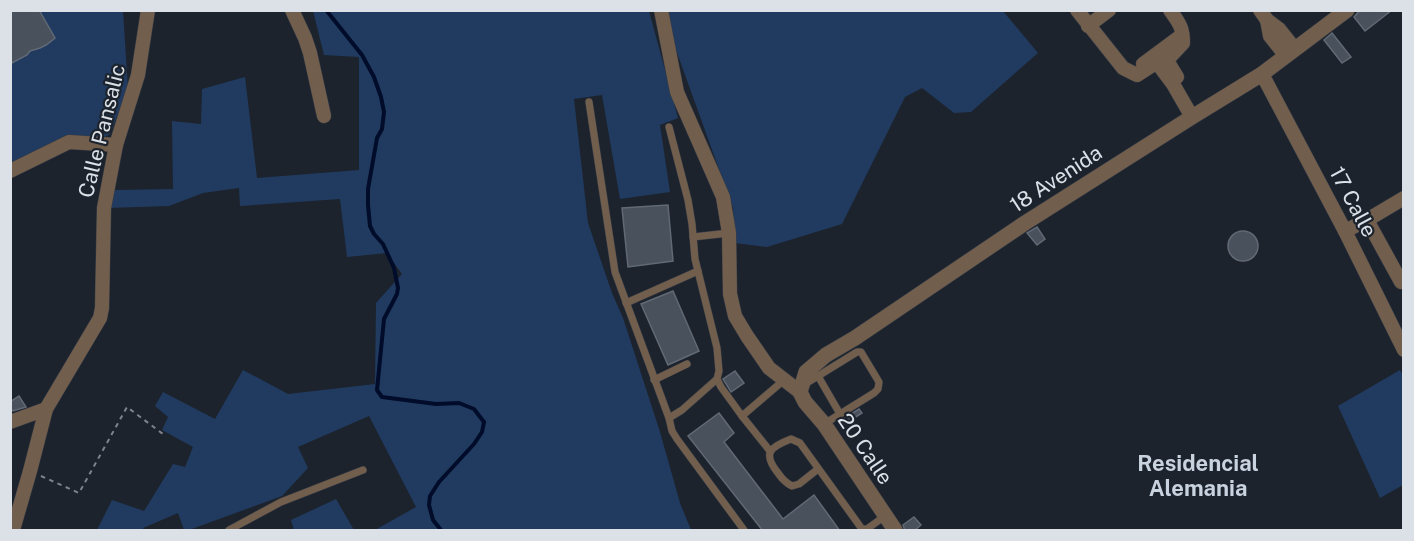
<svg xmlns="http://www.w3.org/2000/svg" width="1414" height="541" viewBox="0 0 1414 541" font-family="'Public Sans',sans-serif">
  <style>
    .green { fill: #213b60 }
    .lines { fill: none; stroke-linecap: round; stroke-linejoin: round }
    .stream { stroke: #000c29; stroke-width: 4 }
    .building { fill: #49515c; stroke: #616975; stroke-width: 1.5 }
    .service-casing { stroke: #373d47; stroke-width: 8 }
    .minor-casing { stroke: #373d47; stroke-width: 15 }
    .tertiary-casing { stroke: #373d47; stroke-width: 16 }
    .path { stroke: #7e838c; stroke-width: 2; stroke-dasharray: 4.5 4.5; stroke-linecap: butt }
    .service { stroke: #725e4c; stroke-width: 7 }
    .minor { stroke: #725e4c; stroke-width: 14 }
    .tertiary { stroke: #725e4c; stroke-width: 15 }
    .labels { text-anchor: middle; stroke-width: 4.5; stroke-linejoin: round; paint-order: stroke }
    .street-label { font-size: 21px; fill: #dce0e7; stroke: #1c232d }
    .neighbourhood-label { font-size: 22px; font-weight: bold; fill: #c9d2df; stroke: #1c232d }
  </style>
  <rect width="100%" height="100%" fill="#1c232d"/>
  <!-- green -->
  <g class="green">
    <polygon points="11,11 123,11 128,89 110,134 98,141 68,147 11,171"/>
    <polygon points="313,11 649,11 678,118 660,125 670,192 620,199 602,95 574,99 588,223 612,293 623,318 660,432 680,503 691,530 375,530 416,507 369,416 298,447 308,468 282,496 189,530 184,530 178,513 143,528 144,530 97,530 112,500 144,511 173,464 185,467 193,447 162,430 168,417 155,406 163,392 215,419 243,370 288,394 375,384 376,303 402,274 387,253 347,257 340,199 240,206 239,188 203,193 169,206 106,208 115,190 173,189 172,121 201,124 202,89 245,77 257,178 359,170 359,57 324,55"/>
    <polygon points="662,11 1003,11 1038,53 971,112 954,113 922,88 905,97 842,224 767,247 735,243 733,208"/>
    <polygon points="1400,370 1404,377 1403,485 1380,498 1338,406"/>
    <polygon points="336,499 354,530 294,530 291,520"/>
  </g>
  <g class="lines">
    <!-- stream -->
    <polyline class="stream" points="326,10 362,55 374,77 381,97 384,112 382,129 377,138 368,189 368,205 370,226 374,234 383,244 394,268 398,288 397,294 384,319 377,390 382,397 436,404 459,403 474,409 484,422 482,432 474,444 439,482 430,496 429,505 433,520 441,530"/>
  </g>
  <!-- building -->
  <g class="building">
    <polygon points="10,10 39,10 55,38 46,45 40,48 30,51 27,55 10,64"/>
    <polygon points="1360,10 1392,10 1365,31 1354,17"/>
    <polygon points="1332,33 1351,57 1342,63 1324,40"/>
    <polygon points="668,205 673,261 628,267 622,208"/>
    <polygon points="1037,227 1045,239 1037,245 1027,233"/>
    <circle cx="1243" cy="246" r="15"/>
    <polygon points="673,291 699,351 668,365 641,304"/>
    <polygon points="735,371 744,383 731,392 723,379"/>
    <polygon points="19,396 26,407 13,411 10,408 10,402"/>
    <polygon points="859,409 862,413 843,425 840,421"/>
    <polygon points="719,413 734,433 724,442 783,519 814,495 840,531 763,531 688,436"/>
    <polygon points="914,517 921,525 914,531 905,531 903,525"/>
  </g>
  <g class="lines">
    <defs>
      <g id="service">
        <polyline points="589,102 615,272 669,418"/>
        <polyline points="669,127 688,200 692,224 695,259 717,348 719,371 717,379 721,387 742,416 784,380"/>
        <polyline points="693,237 729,233"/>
        <polyline points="626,303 698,271"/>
        <polyline points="818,376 840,414"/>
        <polyline points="717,379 682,410 669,418 672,431 677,439 744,530"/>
        <polyline points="654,380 687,364"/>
        <polyline points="805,384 857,352 861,352 879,382 878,389 874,393 824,424"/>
        <polyline points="742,416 770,451"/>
        <path d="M 818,469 L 799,484 L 792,486 C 786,483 782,479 778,473 C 762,453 770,447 791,439 L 800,443 L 862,529 L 867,529 L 885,516"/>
        <polyline points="229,530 281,502 363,470"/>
      </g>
      <g id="minor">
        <polyline points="292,10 305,38 310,53 324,116"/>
        <polyline points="661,10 677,92 723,197 729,233 730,294 735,316 747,336 769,368 800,392"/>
        <polyline points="1077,10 1123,68 1137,75 1154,64 1158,64 1173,84 1192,117"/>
        <path d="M 1170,10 C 1179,23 1183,27 1183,43 L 1168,59 L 1169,64 L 1177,77"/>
        <polyline points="1260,10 1267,20 1279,29 1295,49"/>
        <polyline points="1267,20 1270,36 1286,56"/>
        <polyline points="1088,26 1109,10"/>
        <polyline points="1143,64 1178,38"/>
        <polyline points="1262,74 1345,231 1404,350"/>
        <polyline points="10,171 69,142 116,145"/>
        <polyline points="1367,220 1401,282"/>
        <polyline points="1345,231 1367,220 1404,198"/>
        <polyline points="10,422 46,409"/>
        <polyline points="13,530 30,471 46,409 100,318 102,308 104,208 116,145 138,75 148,10"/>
      </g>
      <polyline id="tertiary" points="895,530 824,424 805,402 800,392 806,372 826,355 855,338 1025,223 1192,117 1262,74 1347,10"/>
    </defs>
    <!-- service casing -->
    <use href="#service" class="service-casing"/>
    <!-- minor casing -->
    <use href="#minor" class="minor-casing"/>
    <!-- tertiary casing -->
    <use href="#tertiary" class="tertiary-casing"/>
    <!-- path -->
    <polyline class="path" points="41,476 79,493 127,407 163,434"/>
    <!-- service -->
    <use href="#service" class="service"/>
    <!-- minor -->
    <use href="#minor" class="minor"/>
    <!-- tertiary -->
    <use href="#tertiary" class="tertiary"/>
  </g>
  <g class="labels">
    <!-- street labels -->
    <g class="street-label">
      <text transform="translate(102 131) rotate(-76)" y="7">Calle Pansalic</text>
      <text transform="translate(1056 179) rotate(-33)" y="7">18 Avenida</text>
      <text transform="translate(1353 202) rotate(62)" y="7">17 Calle</text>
      <text transform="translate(865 449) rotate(56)" y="7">20 Calle</text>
    </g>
    <!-- neighbourhood labels -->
    <g class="neighbourhood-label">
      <text x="1198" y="471">Residencial<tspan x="1198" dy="25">Alemania</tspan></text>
    </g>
  </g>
  <!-- border -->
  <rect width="1414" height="541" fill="none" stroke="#dce0e7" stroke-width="24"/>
</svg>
